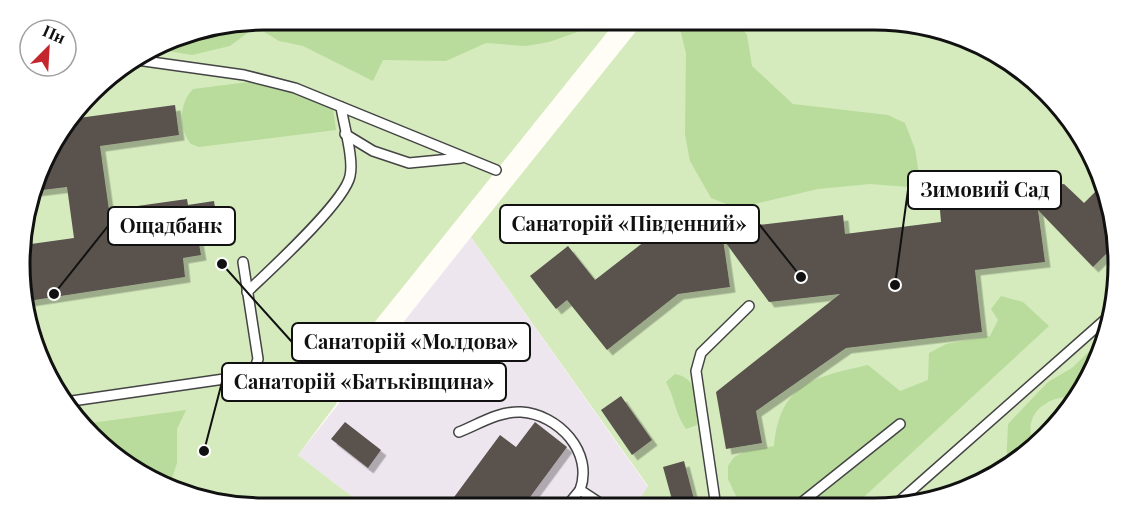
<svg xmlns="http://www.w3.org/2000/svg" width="1138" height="528" viewBox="0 0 1138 528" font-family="'Playfair Display',serif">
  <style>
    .industrial { fill: #eee6ef }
    .green { fill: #d5ebbd }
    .forest { fill: #b9dc9c }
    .building { fill: #5a524d; filter: url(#shadow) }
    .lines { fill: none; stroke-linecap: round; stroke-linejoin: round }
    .service-casing { stroke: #444; stroke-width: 12 }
    .service { stroke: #fff; stroke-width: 9 }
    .rim { fill: none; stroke: #111; stroke-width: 3 }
    .leader { fill: none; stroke: #111; stroke-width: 2 }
    .callout-dot { fill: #111; stroke: #fff; stroke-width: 2 }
    .callout { fill: #fff; stroke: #111; stroke-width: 2 }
    .callout-label { font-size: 20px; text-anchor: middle; font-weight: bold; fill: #111 }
  </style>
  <defs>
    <filter id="shadow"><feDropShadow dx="5.5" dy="5.5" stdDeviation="0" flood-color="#0004"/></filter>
  </defs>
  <rect width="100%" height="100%" fill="#fffdf5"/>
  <!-- industrial -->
  <polygon class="industrial" points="471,237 648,487 635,507 367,508 298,455"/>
  <!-- green -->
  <g class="green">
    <polygon points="264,20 617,20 321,389 337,403 298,455 367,508 264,508 171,490 103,448 52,386 24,311 24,217 52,141 103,80 185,33"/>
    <polygon points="645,20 874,20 967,38 1047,91 1100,170 1118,264 1100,357 1068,413 1023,458 968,490 906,506 635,507 648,486 471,237"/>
  </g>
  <!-- forest -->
  <g class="forest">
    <polygon points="264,20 593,20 591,25 583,30 549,42 526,46 486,43 446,61 383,60 373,81 303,46 279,41 261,30 250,31 230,46 192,55 156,49 185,33"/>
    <polygon points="681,20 735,20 747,35 752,66 793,104 888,115 905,123 915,149 921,188 870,184 818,189 737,208 711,198 690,161 685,135 686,53 678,21"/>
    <path d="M 256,81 L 294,91 L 333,108 L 336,130 L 199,147 L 191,144 C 178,129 179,103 193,89 Z"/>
    <path d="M 1001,296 L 1023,302 L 1049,326 L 853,507 L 750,507 L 736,496 L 728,479 L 728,466 L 734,457 L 744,452 L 774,446 C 780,382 816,377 868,365 L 900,391 L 928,380 L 929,353 L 946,344 L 990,336 L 998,320 L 991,309 Z"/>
    <path d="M 1104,337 L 1100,357 L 1076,398 C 1048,393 1019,416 1035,446 L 1023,458 L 1006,468 L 1008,424 L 1048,382 L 1072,368 Z"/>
    <path d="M 675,374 C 700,378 696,404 697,425 L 686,429 C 675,414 675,398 666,382 Z"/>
    <polygon points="186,410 177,429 177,463 172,478 160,483 103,448 84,424"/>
  </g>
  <!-- building -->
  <g class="building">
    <polygon points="175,105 179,135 100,146 109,210 187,199 188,205 214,201 219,235 198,238 201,255 183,258 185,277 28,301 24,245 74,238 67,187 34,191 52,141 71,119"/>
    <polygon points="1064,184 1084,203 1097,190 1105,198 1115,245 1093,267 1038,210 1045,262 975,270 982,332 846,348 756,411 762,443 726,449 716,392 840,294 769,302 723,239 730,287 678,294 607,350 567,300 556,309 530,276 568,246 595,280 649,238 843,215 845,234 941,222 940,210 1028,200 1018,190"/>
    <polygon points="621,396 652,440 632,455 601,410"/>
    <polygon points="345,422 381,450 368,468 331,439"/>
    <polygon points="535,422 567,447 522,508 446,508 500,435 516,447"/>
    <polygon points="684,461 695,503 674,507 663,467"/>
  </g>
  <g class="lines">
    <defs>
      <g id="service">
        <polyline points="137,60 244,75 295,88 496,170"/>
        <polyline points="345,134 373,151 409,163 461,158"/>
        <path d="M 247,292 C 269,271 345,202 350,176 C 354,159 344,126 341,107"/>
        <polyline points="65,402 245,376 255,368 258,359 243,262"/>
        <path d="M 459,432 C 479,424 499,411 521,412 C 558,414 594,452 580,490"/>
        <polyline points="894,506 1108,317"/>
        <polyline points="566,507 580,490 606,507"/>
        <polyline points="716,507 696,371 701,353 749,306"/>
        <polyline points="796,507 900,424"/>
      </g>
    </defs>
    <!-- service casing -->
    <use href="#service" class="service-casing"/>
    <!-- service -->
    <use href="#service" class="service"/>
  </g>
  <!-- crop -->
  <path d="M0 0H1138V528H0ZM264 30H874A234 234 0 0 1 1108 264V264A234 234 0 0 1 874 498H264A234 234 0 0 1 30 264V264A234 234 0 0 1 264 30Z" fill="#fff" fill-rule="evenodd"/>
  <path class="rim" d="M264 30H874A234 234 0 0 1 1108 264V264A234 234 0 0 1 874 498H264A234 234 0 0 1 30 264V264A234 234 0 0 1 264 30Z"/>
  <!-- callouts -->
  <path class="leader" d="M895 285L908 190M801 277L759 224M54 294L108 226M222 264L292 342M204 451L222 382"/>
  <g class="callout-dot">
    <circle cx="895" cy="285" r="6"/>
    <circle cx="801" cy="277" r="6"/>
    <circle cx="54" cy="294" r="6"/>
    <circle cx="222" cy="264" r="6"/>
    <circle cx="204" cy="451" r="6"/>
  </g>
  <g class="callout">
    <rect x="908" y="171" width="153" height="38" rx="6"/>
    <rect x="500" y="205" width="259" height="38" rx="6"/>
    <rect x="108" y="207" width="127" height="38" rx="6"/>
    <rect x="292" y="323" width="238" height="38" rx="6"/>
    <rect x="222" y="363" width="284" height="38" rx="6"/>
  </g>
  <g class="callout-label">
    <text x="985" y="197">Зимовий Сад</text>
    <text x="629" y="231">Санаторій «Південний»</text>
    <text x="171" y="233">Ощадбанк</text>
    <text x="411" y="349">Санаторій «Молдова»</text>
    <text x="364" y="389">Санаторій «Батьківщина»</text>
  </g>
  <!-- north arrow -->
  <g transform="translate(48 48) rotate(24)"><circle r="28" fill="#ffffff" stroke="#a0a0a0" stroke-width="1.5"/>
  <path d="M0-4.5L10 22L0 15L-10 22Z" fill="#c4262e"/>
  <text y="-9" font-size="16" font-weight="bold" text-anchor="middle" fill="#111111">Пн</text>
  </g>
</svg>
